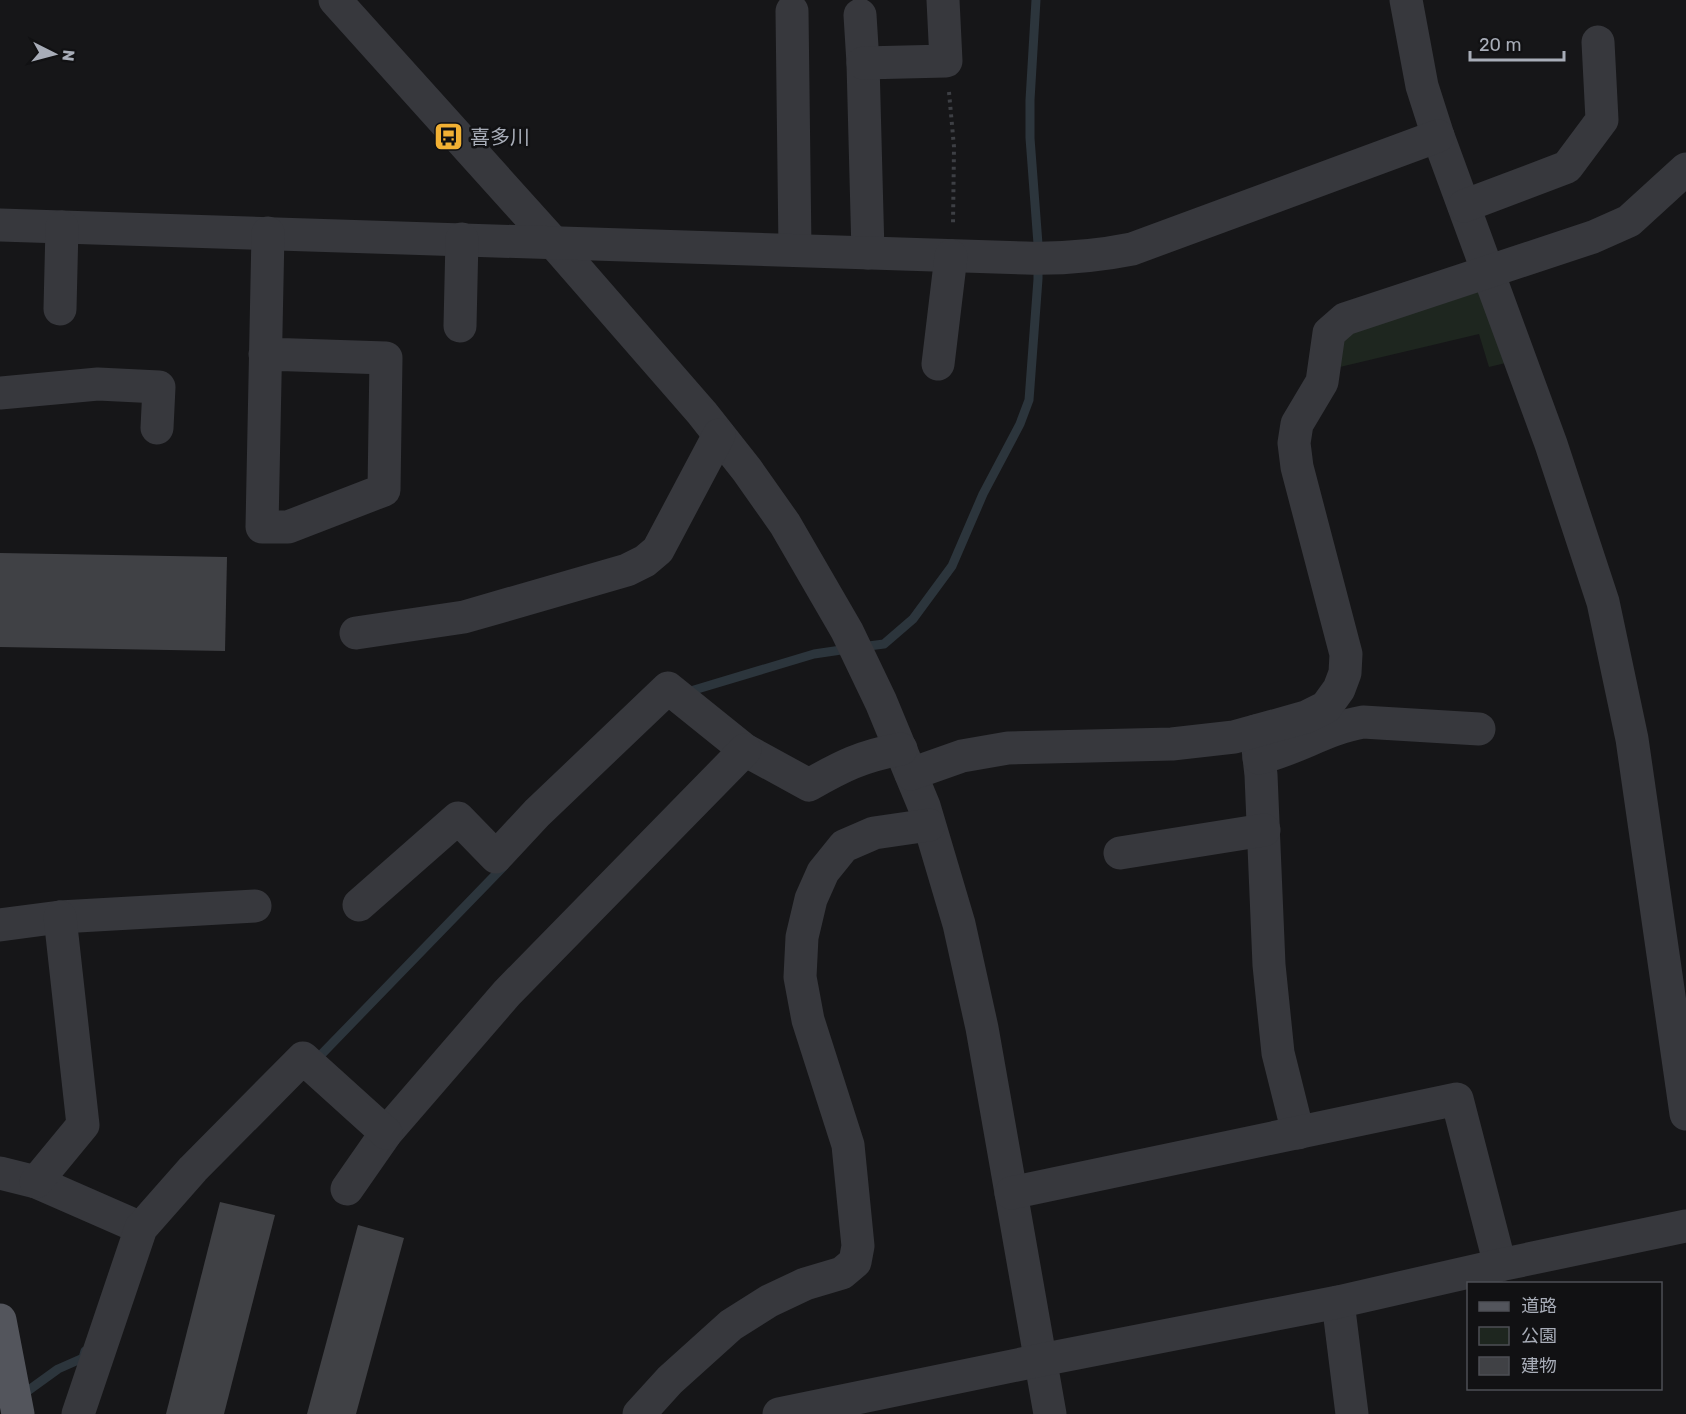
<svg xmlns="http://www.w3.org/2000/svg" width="1686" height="1414" viewBox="0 0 1686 1414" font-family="Rubik,'Noto Sans JP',sans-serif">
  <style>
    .green { fill: #1e261f }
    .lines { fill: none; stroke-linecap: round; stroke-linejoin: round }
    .stream { stroke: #2c353c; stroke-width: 9 }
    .building { fill: #404145 }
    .path { stroke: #3d3f44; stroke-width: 4; stroke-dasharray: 3 4.5; stroke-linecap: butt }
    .minor { stroke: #37383d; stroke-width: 33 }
    .major { stroke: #53555c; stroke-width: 33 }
    .labels { text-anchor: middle; stroke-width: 5; stroke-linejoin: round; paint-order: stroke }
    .poi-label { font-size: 20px; fill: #a8adb8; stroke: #111113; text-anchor: start }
  </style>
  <rect width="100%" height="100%" fill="#161618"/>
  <!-- green -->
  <polygon class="green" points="1488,272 1518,360 1489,367 1479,334 1323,371 1329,333"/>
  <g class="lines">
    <!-- stream -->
    <g class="stream">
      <polyline points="861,647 884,644 913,619 952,566 983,494 1020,424 1029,400 1038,279 1038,244 1030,138 1030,100 1036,0"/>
      <polyline points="684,693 814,654 848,649"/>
      <polyline points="315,1061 504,866"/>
      <polyline points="22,1395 58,1369 83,1358 85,1351"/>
    </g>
  </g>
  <!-- building -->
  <g class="building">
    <polygon points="0,553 227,557 225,651 0,647"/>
    <polygon points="220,1202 275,1215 224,1414 166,1414"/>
    <polygon points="358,1225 404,1238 356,1414 307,1414"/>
  </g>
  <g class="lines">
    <!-- path -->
    <polyline class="path" points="949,92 954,147 953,225"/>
    <!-- minor -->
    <g class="minor">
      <polyline points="335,0 553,242 702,413 747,470 785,524 847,631 881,702 924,806 959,924 982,1028 1050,1414"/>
      <polyline points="1406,0 1422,86 1438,136 1551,444 1603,602 1632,739 1686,1114"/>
      <polyline points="792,11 795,250"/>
      <polyline points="860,15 863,63 868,253"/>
      <polyline points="863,63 946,61 943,0"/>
      <polyline points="1464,206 1567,167 1602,120 1598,42"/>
      <path d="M 0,225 L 1026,258 C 1062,259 1097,256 1132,249 L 1438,136"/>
      <polyline points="60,309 62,227"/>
      <polyline points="460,326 462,239"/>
      <polyline points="265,354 386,358 384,490 288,527 262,527 268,233"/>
      <polyline points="938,364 951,256"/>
      <polyline points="0,393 98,384 159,387 157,428"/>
      <polyline points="356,633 464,617 627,570 645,561 658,550 719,435"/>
      <polyline points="1256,731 1261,775 1269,965 1278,1053 1298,1133"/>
      <path d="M 1259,758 C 1295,750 1327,728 1363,722 L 1479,729"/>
      <polyline points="911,774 962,756 1008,748 1172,744 1234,737 1306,717 1326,707 1339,689 1345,673 1346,654 1297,467 1294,443 1297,424 1322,382 1329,333 1345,319 1593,237 1629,221 1686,169"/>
      <polyline points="1120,853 1264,830"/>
      <path d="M 359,905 L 458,818 L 496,857 L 537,813 L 668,688 L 745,750 L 809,785 C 842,766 862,756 901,749"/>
      <polyline points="0,925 60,917 255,906"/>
      <polyline points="0,1173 36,1182 141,1228"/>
      <polyline points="36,1182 83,1125 60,917"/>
      <polyline points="347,1189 386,1133 507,993 745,750"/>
      <polyline points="1011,1193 1457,1099 1500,1265"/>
      <polyline points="1338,1302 1352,1414"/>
      <polyline points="78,1414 141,1228 193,1169 303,1058 386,1133"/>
      <polyline points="639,1414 670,1380 731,1325 769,1301 805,1284 842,1273 855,1262 858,1246 848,1145 808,1020 800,977 802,937 811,899 823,872 844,846 874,833 929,825"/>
      <polyline points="779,1414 1041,1360 1338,1302 1500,1265 1686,1226"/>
    </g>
    <!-- major -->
    <polyline class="major" points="0,1320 18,1414"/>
  </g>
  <!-- icons -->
  <defs>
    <symbol id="bus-square" viewBox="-11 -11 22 22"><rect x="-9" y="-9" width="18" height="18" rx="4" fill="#f2b134" stroke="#111113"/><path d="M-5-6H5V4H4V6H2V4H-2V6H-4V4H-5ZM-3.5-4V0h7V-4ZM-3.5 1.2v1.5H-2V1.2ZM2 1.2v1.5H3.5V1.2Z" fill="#111"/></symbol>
  </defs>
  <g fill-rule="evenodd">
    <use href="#bus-square" x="432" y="120" width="33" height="33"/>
  </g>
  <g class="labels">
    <!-- poi labels -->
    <g class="poi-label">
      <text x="470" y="144">喜多川</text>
    </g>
  </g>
  <!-- legend -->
  <rect x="1467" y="1282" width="195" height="108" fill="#111113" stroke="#4d4f55" stroke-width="1.5"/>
  <rect x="1479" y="1302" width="30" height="9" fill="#53555c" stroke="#4d4f55" stroke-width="1.5"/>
  <text x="1521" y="1312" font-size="18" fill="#a8adb8">道路</text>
  <rect x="1479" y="1327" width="30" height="18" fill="#1e261f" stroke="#4d4f55" stroke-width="1.5"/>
  <text x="1521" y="1342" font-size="18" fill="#a8adb8">公園</text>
  <rect x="1479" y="1357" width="30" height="18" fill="#404145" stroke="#4d4f55" stroke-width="1.5"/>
  <text x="1521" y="1372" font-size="18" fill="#a8adb8">建物</text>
  <!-- north arrow -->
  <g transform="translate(54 54) rotate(96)" stroke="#111113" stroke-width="4.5" paint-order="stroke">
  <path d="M0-4.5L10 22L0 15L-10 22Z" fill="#a8adb8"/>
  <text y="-9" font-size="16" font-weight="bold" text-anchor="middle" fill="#a8adb8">N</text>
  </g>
  <!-- scale -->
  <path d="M1470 51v9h94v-9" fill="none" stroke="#a8adb8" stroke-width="3"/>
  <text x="1479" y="51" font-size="18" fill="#a8adb8" stroke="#111113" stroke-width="4.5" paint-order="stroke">20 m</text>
</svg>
